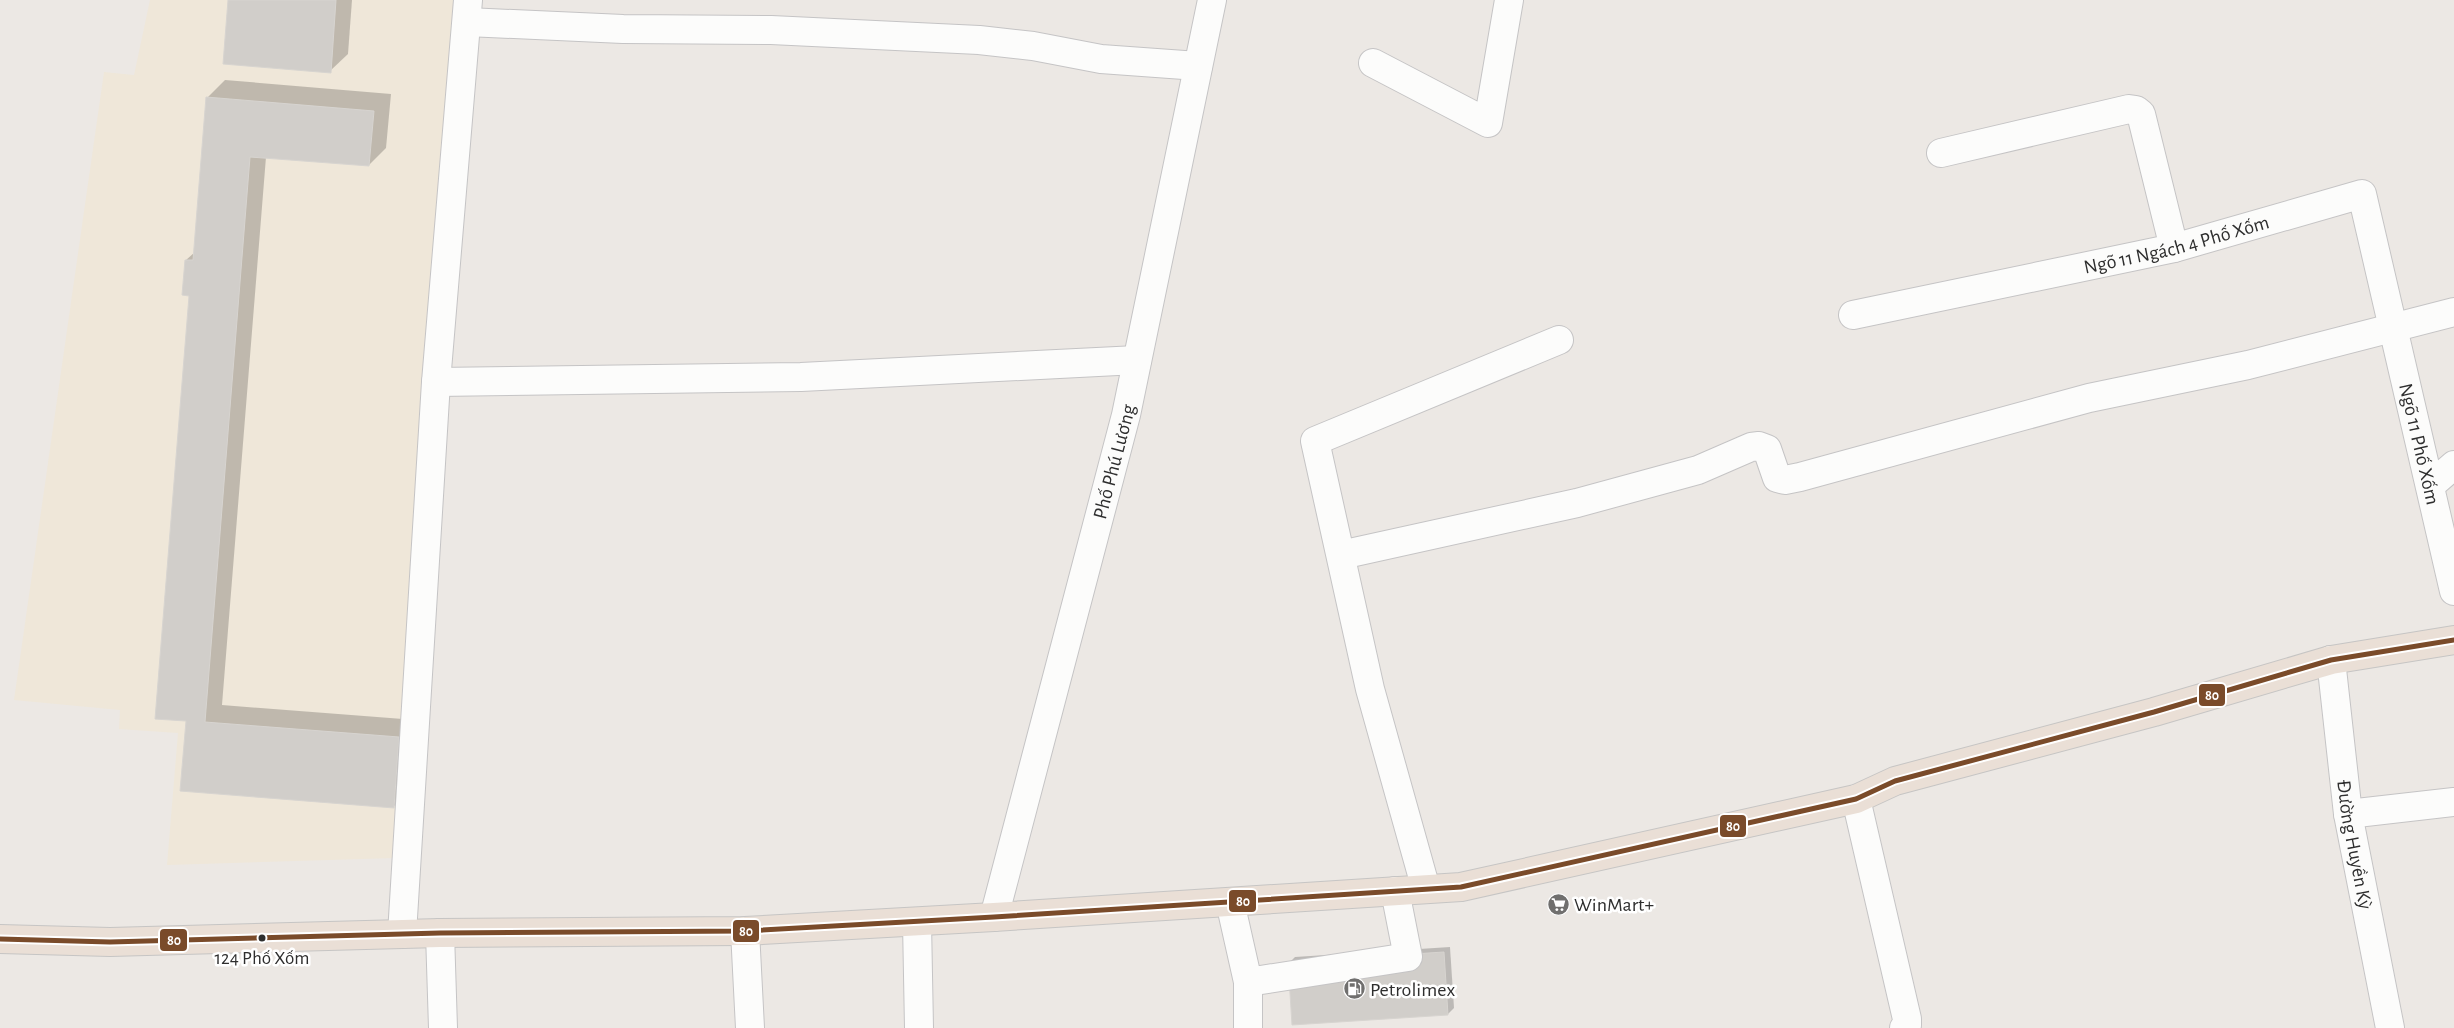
<svg xmlns="http://www.w3.org/2000/svg" width="2454" height="1028" viewBox="0 0 2454 1028" font-family="'Alegreya Sans',sans-serif">
  <style>
    .education { fill: #efe7d9 }
    .shadow { fill: #0003 }
    .building { fill: #d1ceca; stroke: #d7d4d0 }
    .lines { fill: none; stroke-linecap: round; stroke-linejoin: round }
    .minor-casing { stroke: #c5c4c5; stroke-width: 30 }
    .highway-casing { stroke: #c6c5c4; stroke-width: 30 }
    .minor { stroke: #fcfcfb; stroke-width: 28 }
    .highway { stroke: #eadfd6; stroke-width: 28 }
    .bus-1-casing { stroke: #fff; stroke-width: 9 }
    .bus-1 { stroke: #7a4b2a; stroke-width: 5 }
    .bus-dot { fill: #2e2e2e; stroke: #fff; stroke-width: 2 }
    .labels { text-anchor: middle; stroke-width: 5; stroke-linejoin: round; paint-order: stroke }
    .bus-label { font-size: 19px; fill: #2e2e2e; stroke: #fff }
    .street-label { font-size: 20px; fill: #2e2e2e; stroke: #fff }
    .poi-label { font-size: 20px; fill: #2e2e2e; stroke: #fff; text-anchor: start }
    .line-badge { stroke: #fff; stroke-width: 2 }
    .badge-label { font-size: 14px; text-anchor: middle; font-weight: bold; fill: #fff }
  </style>
  <rect width="100%" height="100%" fill="#ece8e4"/>
  <!-- education -->
  <polygon class="education" points="150,0 455,0 395,858 167,865 178,733 119,729 120,710 14,700 104,72 134,75"/>
  <!-- shadow -->
  <g class="shadow">
    <polygon points="229,0 352,0 348,54 330,71"/>
    <polygon points="225,80 391,94 386,148 369,165 266,157 222,705 416,720 411,789 393,807 187,720 191,295 186,260 195,252 207,98"/>
    <polygon points="1450,947 1454,1008 1448,1014 1289,963 1295,957"/>
  </g>
  <!-- building -->
  <g class="building">
    <polygon points="228,0 336,0 331,73 223,64"/>
    <polygon points="206,97 374,111 369,166 250,157 205,722 399,737 394,808 180,791 186,721 155,719 189,296 182,295 185,260 193,260"/>
    <polygon points="1444,952 1448,1015 1292,1025 1288,962"/>
  </g>
  <g class="lines">
    <defs>
      <g id="minor">
        <polyline points="467,22 623,29 771,30 979,40 1033,46 1101,59 1198,66"/>
        <polyline points="1373,63 1488,123 1509,0"/>
        <polyline points="1941,153 2129,109 2136,110 2141,114 2174,248"/>
        <path id="s1" d="M 1853,315 L 2174,248 L 2362,194 L 2454,591"/>
        <polyline points="436,382 801,377 1137,360"/>
        <polyline points="2431,485 2454,465"/>
        <polyline points="1341,555 1577,503 1698,470 1751,447 1759,446 1767,449 1777,478 1785,480 1800,477 2089,398 2248,365 2454,312"/>
        <path id="s2" d="M 2331,660 L 2348,814 L 2390,1028"/>
        <polyline points="1856,799 1907,1019 1907,1025 1904,1028"/>
        <polyline points="2348,814 2454,802"/>
        <polyline points="1426,889 1370,689 1315,441 1559,340"/>
        <polyline points="1230,902 1248,982 1408,957 1395,891"/>
        <path id="s3" d="M 994,917 L 1126,415 L 1212,0"/>
        <polyline points="917,922 919,1028"/>
        <polyline points="745,931 750,1028"/>
        <polyline points="440,933 443,1028"/>
        <polyline points="402,934 436,382 468,0"/>
        <polyline points="1248,982 1248,1028"/>
      </g>
      <polyline id="highway" points="0,939 110,942 440,933 745,931 994,917 1461,887 1856,799 1895,781 2154,712 2331,660 2454,640"/>
    </defs>
    <!-- minor casing -->
    <use href="#minor" class="minor-casing"/>
    <!-- highway casing -->
    <use href="#highway" class="highway-casing"/>
    <!-- minor -->
    <use href="#minor" class="minor"/>
    <!-- highway -->
    <use href="#highway" class="highway"/>
    <defs>
      <polyline id="bus-1" points="0,939 110,942 440,933 745,931 994,917 1461,887 1856,799 1895,781 2154,712 2331,660 2454,640"/>
    </defs>
    <!-- bus-1 casing -->
    <use href="#bus-1" class="bus-1-casing"/>
    <!-- bus-1 -->
    <use href="#bus-1" class="bus-1"/>
  </g>
  <!-- icons -->
  <defs>
    <symbol id="supermarket-disc" viewBox="-11 -11 22 22"><circle r="9.5" fill="#706f6e" stroke="#fff"/><path d="M-6-5.5h2.5l.6 2H6L4.5 2H-2.5L-4.4-4H-6ZM-1.5 3.2a1.3 1.3 0 1 0 .1 0ZM3 3.2a1.3 1.3 0 1 0 .1 0Z" fill="#fff"/></symbol>
    <symbol id="fuel-disc" viewBox="-11 -11 22 22"><circle r="9.5" fill="#706f6e" stroke="#fff"/><path d="M-5.5-6h7V0h2V4h1.3V-2.5L3-4.5l.8-.8L6-3V5H2.5V1h-1V6h-7ZM-4.2-4.7v3.2H.2V-4.7Z" fill="#fff"/></symbol>
  </defs>
  <g fill-rule="evenodd">
    <use href="#supermarket-disc" x="1546" y="892" width="25" height="25"/>
    <use href="#fuel-disc" x="1342" y="976" width="25" height="25"/>
  </g>
  <!-- markers -->
  <circle class="bus-dot" cx="262" cy="938" r="4.5"/>
  <g class="labels">
    <!-- bus labels -->
    <g class="bus-label">
      <text x="262" y="964">124 Phố Xốm</text>
    </g>
    <!-- street labels -->
    <g class="street-label">
      <text dy="7" stroke="none"><textPath href="#s1" startOffset="331">Ngõ 11 Ngách 4 Phố Xốm</textPath></text>
      <text dy="7" stroke="none"><textPath href="#s1" startOffset="780">Ngõ 11 Phố Xốm</textPath></text>
      <text dy="7" stroke="none"><textPath href="#s3" startOffset="471">Phố Phú Lương</textPath></text>
      <text dy="7" stroke="none"><textPath href="#s2" startOffset="186">Đường Huyền Kỳ</textPath></text>
    </g>
    <!-- poi labels -->
    <g class="poi-label">
      <text x="1574" y="911">WinMart+</text>
      <text x="1370" y="996">Petrolimex</text>
    </g>
  </g>
  <g class="line-badge">
    <rect x="2198" y="683" width="28" height="24" rx="5" fill="#7a4b2a"/>
    <rect x="1719" y="814" width="28" height="24" rx="5" fill="#7a4b2a"/>
    <rect x="1228" y="889" width="29" height="24" rx="5" fill="#7a4b2a"/>
    <rect x="732" y="919" width="28" height="24" rx="5" fill="#7a4b2a"/>
    <rect x="159" y="928" width="29" height="24" rx="5" fill="#7a4b2a"/>
  </g>
  <g class="badge-label">
    <text x="2212" y="700">80</text>
    <text x="1733" y="831">80</text>
    <text x="1243" y="906">80</text>
    <text x="746" y="936">80</text>
    <text x="174" y="945">80</text>
  </g>
</svg>
